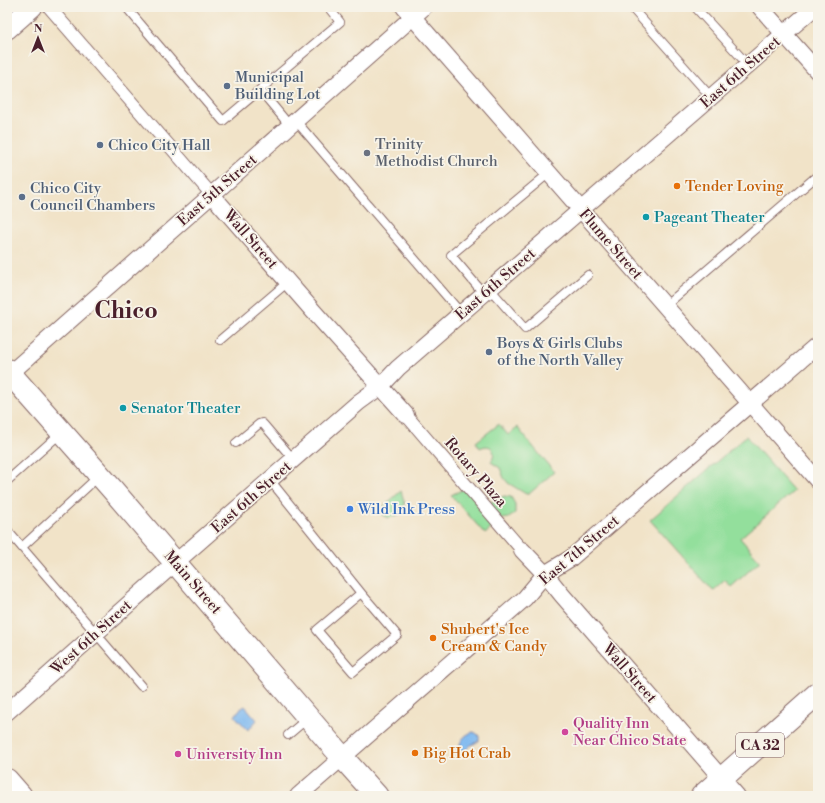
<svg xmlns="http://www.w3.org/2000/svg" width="825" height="803" viewBox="0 0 825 803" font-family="'Libre Bodoni',serif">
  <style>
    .green { fill: #93df9c; stroke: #6e7f64 }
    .water { fill: #7fb9f0; stroke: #646c8e }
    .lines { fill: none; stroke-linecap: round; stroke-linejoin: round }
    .service-casing { stroke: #846462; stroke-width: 10 }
    .pedestrian-casing { stroke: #846462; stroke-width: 14 }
    .minor-casing { stroke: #846462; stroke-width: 18 }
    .tertiary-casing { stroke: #846462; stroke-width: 22 }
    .secondary-casing { stroke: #846462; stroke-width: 24 }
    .primary-casing { stroke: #846462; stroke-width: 24 }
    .service { stroke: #fff; stroke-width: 8 }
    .pedestrian { stroke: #fff; stroke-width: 12 }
    .minor { stroke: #fff; stroke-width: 16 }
    .tertiary { stroke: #fff; stroke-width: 20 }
    .secondary { stroke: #fff; stroke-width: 22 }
    .primary { stroke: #fff; stroke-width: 22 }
    .service-dot { fill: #5c6f8a; stroke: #f7f3e8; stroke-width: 1.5 }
    .worship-dot { fill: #6b7280; stroke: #f7f3e8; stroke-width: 1.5 }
    .food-dot { fill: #e8710a; stroke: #f7f3e8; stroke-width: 1.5 }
    .culture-dot { fill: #0f9aa8; stroke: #f7f3e8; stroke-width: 1.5 }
    .shop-dot { fill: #3f7fe0; stroke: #f7f3e8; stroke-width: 1.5 }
    .hotel-dot { fill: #d1479c; stroke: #f7f3e8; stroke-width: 1.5 }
    .labels { text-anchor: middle; stroke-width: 3.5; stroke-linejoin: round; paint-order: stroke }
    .shield { fill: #f7f3e8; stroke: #7e5f64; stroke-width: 1 }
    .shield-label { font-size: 14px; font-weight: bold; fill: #4a1f2b }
    .street-label { font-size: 15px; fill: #4a1f2b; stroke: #f7f3e8 }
    .service-label { font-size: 15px; fill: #4e5e75; stroke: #f7f3e8; text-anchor: start }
    .worship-label { font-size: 15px; fill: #5b616d; stroke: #f7f3e8; text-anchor: start }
    .food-label { font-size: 15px; fill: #c56008; stroke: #f7f3e8; text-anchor: start }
    .culture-label { font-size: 15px; fill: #0d838f; stroke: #f7f3e8; text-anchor: start }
    .shop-label { font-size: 15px; fill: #366cbe; stroke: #f7f3e8; text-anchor: start }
    .hotel-label { font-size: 15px; fill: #b23c85; stroke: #f7f3e8; text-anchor: start }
    .town-label { font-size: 23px; font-weight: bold; fill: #4a1f2b; stroke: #f7f3e8 }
  </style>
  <rect width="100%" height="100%" fill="#f7f3e8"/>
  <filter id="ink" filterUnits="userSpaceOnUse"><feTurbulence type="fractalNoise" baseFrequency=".025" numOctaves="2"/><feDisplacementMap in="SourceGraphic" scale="8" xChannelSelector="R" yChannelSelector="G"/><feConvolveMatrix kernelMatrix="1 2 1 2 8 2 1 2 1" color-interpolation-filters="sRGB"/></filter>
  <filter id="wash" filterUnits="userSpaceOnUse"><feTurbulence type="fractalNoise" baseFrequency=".012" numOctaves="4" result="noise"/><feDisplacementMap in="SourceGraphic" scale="16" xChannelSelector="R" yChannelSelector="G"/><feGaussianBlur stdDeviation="0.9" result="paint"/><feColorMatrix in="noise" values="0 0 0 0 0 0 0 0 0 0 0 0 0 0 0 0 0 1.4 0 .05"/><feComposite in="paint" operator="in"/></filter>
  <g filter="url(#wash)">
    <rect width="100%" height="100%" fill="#f1e3c8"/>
    <!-- green -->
    <g class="green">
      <path d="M 499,424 L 508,435 L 517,427 L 554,472 L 529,494 L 526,494 L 508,483 L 504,478 L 500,468 L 491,462 C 497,452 492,442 480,448 L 476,442 Z"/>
      <polygon points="746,436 794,491 740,538 760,561 731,587 725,580 713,591 650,520"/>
      <polygon points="466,488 484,500 491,502 504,496 511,497 515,504 515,513 509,518 502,519 485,534 451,495"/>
      <polygon points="401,491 405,504 400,514 389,518 377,512"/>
    </g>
    <!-- water -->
    <g class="water">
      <polygon points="245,706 257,720 248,730 235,716 239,710"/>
      <path d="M 473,732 L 476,733 L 479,736 L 479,741 L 471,745 L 467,749 L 461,751 L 460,750 C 458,742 465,734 473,732 Z"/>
    </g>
  </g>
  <g filter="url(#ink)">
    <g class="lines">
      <defs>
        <g id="service">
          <polyline points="126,7 223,121 340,22 328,7"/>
          <polyline points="631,7 711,97"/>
          <polyline points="695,7 748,65"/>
          <polyline points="260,90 290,126"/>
          <polyline points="296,121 461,313"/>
          <polyline points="490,289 525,329 588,275"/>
          <polyline points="484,294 451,255 549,173"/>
          <polyline points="665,306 818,175"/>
          <polyline points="220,340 288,282"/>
          <polyline points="236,443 259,424 262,423 264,425 293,459"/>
          <polyline points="270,480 361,593 317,630 353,672 397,635 361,593"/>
          <polyline points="7,481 62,432"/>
          <polyline points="7,530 141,686"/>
          <polyline points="22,547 99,476"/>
          <polyline points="288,735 308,718"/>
        </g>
        <g id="pedestrian">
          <polyline points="49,7 212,195"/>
          <polyline points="406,415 522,550"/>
        </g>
        <g id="minor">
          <polyline points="404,7 818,481"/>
          <polyline points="760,7 818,72"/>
          <polyline points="212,195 314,312 406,415"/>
          <polyline points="7,376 424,7"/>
          <polyline points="522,550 545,574 562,595 737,796"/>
          <polyline points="7,712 176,562 359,402 381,386 398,368 815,7"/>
          <polyline points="298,796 525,598 545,574 571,558 818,345"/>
        </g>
        <polyline id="tertiary" points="7,29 32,7"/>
        <g id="secondary">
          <polyline points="7,370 112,489 342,757 377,796"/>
          <polyline points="7,780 21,796"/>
        </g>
        <polyline id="primary" points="702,796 818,693"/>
      </defs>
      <!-- service casing -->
      <use href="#service" class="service-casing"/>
      <!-- pedestrian casing -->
      <use href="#pedestrian" class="pedestrian-casing"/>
      <!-- minor casing -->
      <use href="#minor" class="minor-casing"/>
      <!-- tertiary casing -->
      <use href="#tertiary" class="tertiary-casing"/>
      <!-- secondary casing -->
      <use href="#secondary" class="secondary-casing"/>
      <!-- primary casing -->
      <use href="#primary" class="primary-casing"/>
      <!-- service -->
      <use href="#service" class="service"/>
      <!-- pedestrian -->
      <use href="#pedestrian" class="pedestrian"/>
      <!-- minor -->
      <use href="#minor" class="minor"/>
      <!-- tertiary -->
      <use href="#tertiary" class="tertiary"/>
      <!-- secondary -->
      <use href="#secondary" class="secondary"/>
      <!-- primary -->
      <use href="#primary" class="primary"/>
    </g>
  </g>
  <!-- markers -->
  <g class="service-dot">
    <circle cx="227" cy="86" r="4"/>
    <circle cx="100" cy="145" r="4"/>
    <circle cx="22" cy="197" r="4"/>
    <circle cx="489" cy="352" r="4"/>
  </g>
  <circle class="worship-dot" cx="367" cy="153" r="4"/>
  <g class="food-dot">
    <circle cx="677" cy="186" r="4"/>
    <circle cx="433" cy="638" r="4"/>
    <circle cx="415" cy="753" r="4"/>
  </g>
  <g class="culture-dot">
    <circle cx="646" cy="217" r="4"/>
    <circle cx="123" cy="408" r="4"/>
  </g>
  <circle class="shop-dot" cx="350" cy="509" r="4"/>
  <g class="hotel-dot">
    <circle cx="565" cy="732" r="4"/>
    <circle cx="178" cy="754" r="4"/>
  </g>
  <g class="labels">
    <!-- shield labels -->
    <rect class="shield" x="736" y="733" width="48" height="24" rx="3"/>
    <g class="shield-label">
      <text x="760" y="750">CA 32</text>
    </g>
    <!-- street labels -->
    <g class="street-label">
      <text transform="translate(740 72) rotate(-41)" y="5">East 6th Street</text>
      <text transform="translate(217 190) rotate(-41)" y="5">East 5th Street</text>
      <text transform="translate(251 239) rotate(49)" y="5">Wall Street</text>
      <text transform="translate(611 244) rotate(49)" y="5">Flume Street</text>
      <text transform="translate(495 284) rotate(-41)" y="5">East 6th Street</text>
      <text transform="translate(476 472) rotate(49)" y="5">Rotary Plaza</text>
      <text transform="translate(251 497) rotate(-41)" y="5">East 6th Street</text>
      <text transform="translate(579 550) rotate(-40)" y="5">East 7th Street</text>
      <text transform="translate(193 582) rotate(49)" y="5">Main Street</text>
      <text transform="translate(91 637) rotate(-42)" y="5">West 6th Street</text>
      <text transform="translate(630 673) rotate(49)" y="5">Wall Street</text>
    </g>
    <!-- service labels -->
    <g class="service-label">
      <text x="235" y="82">Municipal<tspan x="235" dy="17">Building Lot</tspan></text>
      <text x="108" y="150">Chico City Hall</text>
      <text x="30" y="193">Chico City<tspan x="30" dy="17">Council Chambers</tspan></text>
      <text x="497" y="348">Boys &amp; Girls Clubs<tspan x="497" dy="17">of the North Valley</tspan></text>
    </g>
    <!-- worship labels -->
    <g class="worship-label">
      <text x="375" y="149">Trinity<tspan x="375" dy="17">Methodist Church</tspan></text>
    </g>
    <!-- food labels -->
    <g class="food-label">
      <text x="685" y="191">Tender Loving</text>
      <text x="441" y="634">Shubert's Ice<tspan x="441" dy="17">Cream &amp; Candy</tspan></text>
      <text x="423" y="758">Big Hot Crab</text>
    </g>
    <!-- culture labels -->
    <g class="culture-label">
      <text x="654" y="222">Pageant Theater</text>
      <text x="131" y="413">Senator Theater</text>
    </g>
    <!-- shop labels -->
    <g class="shop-label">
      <text x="358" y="514">Wild Ink Press</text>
    </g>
    <!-- hotel labels -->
    <g class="hotel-label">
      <text x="573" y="728">Quality Inn<tspan x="573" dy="17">Near Chico State</tspan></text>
      <text x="186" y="759">University Inn</text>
    </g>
    <!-- town labels -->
    <g class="town-label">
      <text x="126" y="318">Chico</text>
    </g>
  </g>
  <!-- margin -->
  <rect width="825" height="803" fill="none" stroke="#f7f3e8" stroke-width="24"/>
  <!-- north arrow -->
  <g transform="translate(38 38)" stroke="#f7f3e8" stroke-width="3" paint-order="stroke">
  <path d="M0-3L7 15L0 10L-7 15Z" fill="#4a1f2b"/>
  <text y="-6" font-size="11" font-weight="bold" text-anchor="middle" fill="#4a1f2b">N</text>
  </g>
</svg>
